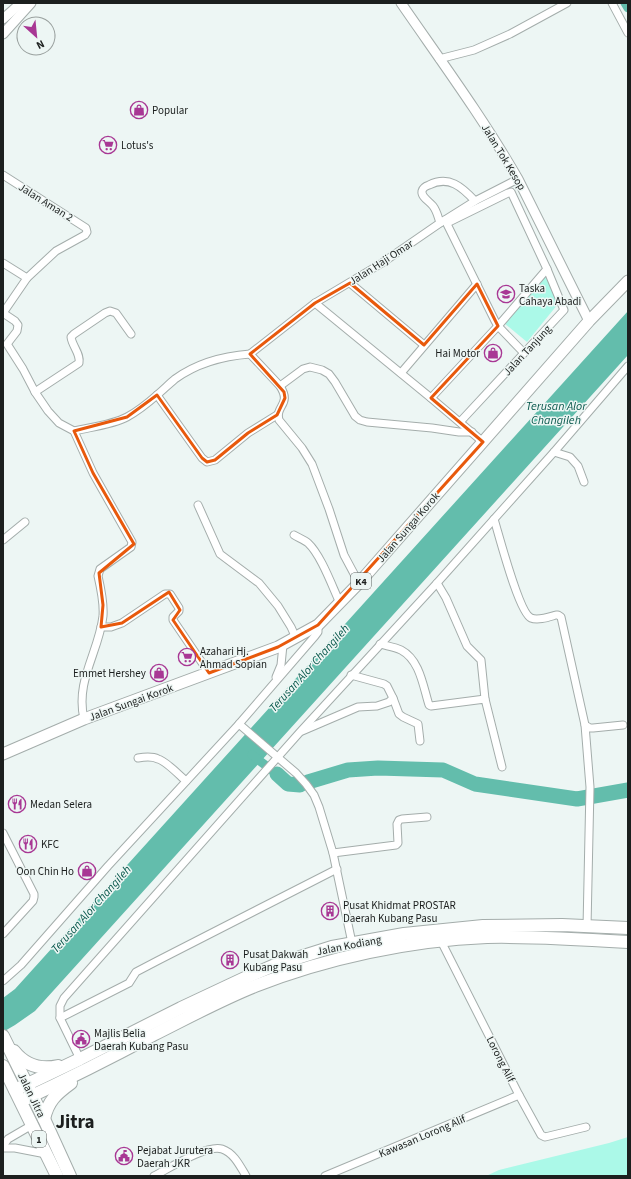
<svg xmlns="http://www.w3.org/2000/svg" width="631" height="1179" viewBox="0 0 631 1179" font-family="'Source Sans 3',sans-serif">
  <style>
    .green { fill: #abf9e8 }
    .water { fill: #63bdac }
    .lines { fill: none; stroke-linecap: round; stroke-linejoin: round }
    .canal { stroke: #63bdac; stroke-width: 9 }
    .river { stroke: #63bdac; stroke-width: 15 }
    .minor-casing { stroke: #a4adab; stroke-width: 9 }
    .tertiary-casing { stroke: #a4adab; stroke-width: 11 }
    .primary-casing { stroke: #a4adab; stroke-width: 13 }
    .trunk-casing { stroke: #a4adab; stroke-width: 14 }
    .minor { stroke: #fff; stroke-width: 7 }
    .tertiary { stroke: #fff; stroke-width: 9 }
    .primary { stroke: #fff; stroke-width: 11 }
    .trunk { stroke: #fff; stroke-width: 12 }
    .marked { fill: none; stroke: #e8590c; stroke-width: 3; stroke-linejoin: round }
    .labels { text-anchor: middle; stroke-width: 3; stroke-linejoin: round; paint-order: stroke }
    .shield { fill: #edf6f4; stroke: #5b605e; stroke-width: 1 }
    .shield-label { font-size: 10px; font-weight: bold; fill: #1c1f1e }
    .poi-label { font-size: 11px; fill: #1c1f1e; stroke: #edf6f4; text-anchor: start }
    .street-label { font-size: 11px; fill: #1c1f1e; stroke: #edf6f4 }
    .water-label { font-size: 12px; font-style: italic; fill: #0a594d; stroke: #edf6f4 }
    .town-label { font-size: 19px; font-weight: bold; fill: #1c1f1e; stroke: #edf6f4 }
  </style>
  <rect width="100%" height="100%" fill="#edf6f4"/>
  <!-- green -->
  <g class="green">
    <polygon points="546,273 558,304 527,342 504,323"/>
    <polygon points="628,1137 628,1176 486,1176 499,1170 609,1143"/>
  </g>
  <!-- water -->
  <polygon class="water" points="628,311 628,355 35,1011 15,1025 3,1032 3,998 15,989"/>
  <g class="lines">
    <!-- canal -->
    <g class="canal">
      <polyline points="625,3 628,8"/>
      <polyline points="252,755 277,774"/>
    </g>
    <!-- river -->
    <g class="river">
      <polyline points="277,774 288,784 300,785"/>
      <polyline points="308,782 348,770 378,768 443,770 475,784 577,799 628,790"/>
    </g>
    <defs>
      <g id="minor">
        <polyline points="612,3 628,33"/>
        <polyline points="439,59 474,50 510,34 567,3"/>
        <polyline points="3,175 86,228 87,232 85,235 56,251 27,278"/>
        <polyline points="445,220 495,321 498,326 523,352"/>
        <path d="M 440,223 C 438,217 437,211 433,206 C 429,201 421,197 422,191 C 423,187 426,186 429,185 C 449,175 462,187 475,201"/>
        <polyline points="3,263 27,278 3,313"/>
        <polyline points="350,283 424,345"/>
        <polyline points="315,303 431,398 483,442"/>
        <path d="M 3,313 L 15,321 L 18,325 L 17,331 L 7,344 L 23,369 L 35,392 L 48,411 L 59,423 L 74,431 L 93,473 L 132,542 L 131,547 L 100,569 L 98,576 C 101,589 104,603 103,616 C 99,652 75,681 84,719"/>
        <polyline points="250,354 315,303 382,263 440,223 475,201 518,179"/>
        <polyline points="401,373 477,284"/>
        <polyline points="280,386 303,369 310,367 322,370 329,374 335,382 355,416 360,420 367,422 432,428 459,432 472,432"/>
        <path d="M 35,392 L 79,363 C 81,354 72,346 71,337 L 74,334 L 105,313 L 110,311 L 116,313 L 131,334"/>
        <polyline points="157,395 202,458 207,462 215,460 248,433 277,415"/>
        <polyline points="431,398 498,326 547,269 511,192 508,193 447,223"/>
        <polyline points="460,422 564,310 547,269"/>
        <path d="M 74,431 C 91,427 112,425 127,417 C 138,411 148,403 157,395 C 163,390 169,384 175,379 C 197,363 224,356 250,354 L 280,386 C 292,405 275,405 279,420 L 302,448 L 312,464 L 329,509 L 344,555 L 359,583"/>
        <polyline points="554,452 570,457 578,466 584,482"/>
        <polyline points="198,505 220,554 259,583 278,606 291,627 296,638"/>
        <path d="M 494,519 C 499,535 519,613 531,618 C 538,621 549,617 556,615 L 558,615 L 561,617 L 585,725 L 590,728 L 593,728 L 623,725"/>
        <path d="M 294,535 C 299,538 304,540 308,543 C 321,555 332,586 340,603"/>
        <polyline points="3,540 25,522"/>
        <polyline points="437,583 446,598 467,646 481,660 485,699"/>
        <polyline points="101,627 111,627 122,623 165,594 170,594 179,608 179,611 173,617 173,620 209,673"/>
        <path d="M 380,644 C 387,646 395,647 401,650 C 420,660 423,686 429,705 L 431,706 L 485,699 L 502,767"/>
        <polyline points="276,677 281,665 283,645"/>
        <polyline points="393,698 399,714 403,717 418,724 420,741"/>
        <polyline points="239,724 296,773 306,784 314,795 319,807 333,853 352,943"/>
        <polyline points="585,725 590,787 587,927"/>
        <polyline points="302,731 358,707 377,706 389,702 393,698 387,686 384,684 351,675"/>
        <path d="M 138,758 C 144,757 152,756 158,759 C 166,761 179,775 186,781"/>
        <polyline points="3,833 34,894 34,897 33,901 3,934"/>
        <polyline points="333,853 396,845 398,843 397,824 399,820 402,819 427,817"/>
        <polyline points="441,941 519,1095 541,1135 545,1137 586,1127"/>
        <polyline points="3,981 21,965 108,866 239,724 315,636 318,632 318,625"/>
        <polyline points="60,1018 129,983 136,972 157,961 337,869"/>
        <polyline points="80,1059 60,1018 60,1006 64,998 300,732 437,583 554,452 628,366"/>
        <polyline points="3,1146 8,1139 32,1125"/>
        <polyline points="3,1148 15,1148 46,1154"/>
        <path d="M 154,1176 C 168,1169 207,1144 222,1149 C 234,1153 240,1166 246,1176"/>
        <polyline points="325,1176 519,1095"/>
      </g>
      <g id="tertiary">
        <path d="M 401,3 C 441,61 483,118 518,179 L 589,321"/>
        <polyline points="3,19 21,3"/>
        <polyline points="3,34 31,3"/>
      </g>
      <polyline id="primary" points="3,754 84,719 278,647 318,625 359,583 589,321 628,281"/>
      <g id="trunk">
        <polyline points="3,1036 44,1119 70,1176"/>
        <path d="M 14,1051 C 25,1065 40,1070 58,1066"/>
        <polyline points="3,1066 57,1176"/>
        <polyline points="15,1090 80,1059 181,1008 247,977 275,965 332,947 404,934 483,926 562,925 628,928"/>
        <path d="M 21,1101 C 66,1080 110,1058 153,1035 C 187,1018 220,1000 255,986 C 326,958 410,940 487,937 C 534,936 581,939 628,942"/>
        <path d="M 44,1119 C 48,1101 56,1094 71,1083"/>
      </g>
    </defs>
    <!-- minor casing -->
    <use href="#minor" class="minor-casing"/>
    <!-- tertiary casing -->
    <use href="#tertiary" class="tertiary-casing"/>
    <!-- primary casing -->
    <use href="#primary" class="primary-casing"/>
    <!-- trunk casing -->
    <use href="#trunk" class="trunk-casing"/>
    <!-- minor -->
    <use href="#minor" class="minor"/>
    <!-- tertiary -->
    <use href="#tertiary" class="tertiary"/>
    <!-- primary -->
    <use href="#primary" class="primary"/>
    <!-- trunk -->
    <use href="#trunk" class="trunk"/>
  </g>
  <!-- marked area -->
  <path class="marked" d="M 350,283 L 424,345 L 477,284 L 498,326 L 431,398 L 483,442 L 318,625 L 278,647 L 209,673 L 173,620 L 180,610 L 169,592 L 122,623 L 101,627 L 103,605 L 99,573 L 134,544 L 93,473 L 74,431 L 127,417 L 157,395 L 202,458 L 207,462 L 215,460 L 248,433 L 277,415 L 285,398 L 284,392 L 250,354 L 315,303 Z"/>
  <!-- icons -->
  <defs>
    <symbol id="shop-ring" viewBox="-11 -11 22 22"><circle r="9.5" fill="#edf6f4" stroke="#a83794" stroke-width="1.5"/><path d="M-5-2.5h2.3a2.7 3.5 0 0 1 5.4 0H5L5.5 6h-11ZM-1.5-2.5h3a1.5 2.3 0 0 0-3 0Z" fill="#a83794"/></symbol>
    <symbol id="supermarket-ring" viewBox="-11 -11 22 22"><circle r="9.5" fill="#edf6f4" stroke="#a83794" stroke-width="1.5"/><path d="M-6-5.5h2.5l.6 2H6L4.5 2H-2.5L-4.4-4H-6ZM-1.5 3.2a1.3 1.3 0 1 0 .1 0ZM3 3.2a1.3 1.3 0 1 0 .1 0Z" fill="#a83794"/></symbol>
    <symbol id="school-ring" viewBox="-11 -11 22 22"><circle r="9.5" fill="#edf6f4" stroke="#a83794" stroke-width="1.5"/><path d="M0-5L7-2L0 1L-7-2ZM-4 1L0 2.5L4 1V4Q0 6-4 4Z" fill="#a83794"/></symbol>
    <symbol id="restaurant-ring" viewBox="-11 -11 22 22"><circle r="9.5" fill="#edf6f4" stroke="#a83794" stroke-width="1.5"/><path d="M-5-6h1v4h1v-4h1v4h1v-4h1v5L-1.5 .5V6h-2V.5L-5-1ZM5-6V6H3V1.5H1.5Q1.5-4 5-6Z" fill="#a83794"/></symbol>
    <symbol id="building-ring" viewBox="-11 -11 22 22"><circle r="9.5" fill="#edf6f4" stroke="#a83794" stroke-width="1.5"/><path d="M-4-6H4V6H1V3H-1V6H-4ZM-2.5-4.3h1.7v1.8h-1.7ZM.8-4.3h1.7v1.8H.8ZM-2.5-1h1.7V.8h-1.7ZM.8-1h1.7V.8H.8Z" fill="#a83794"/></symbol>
    <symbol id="civic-ring" viewBox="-11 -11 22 22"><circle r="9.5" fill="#edf6f4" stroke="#a83794" stroke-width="1.5"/><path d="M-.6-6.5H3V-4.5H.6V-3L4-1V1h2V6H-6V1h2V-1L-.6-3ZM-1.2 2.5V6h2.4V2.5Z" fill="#a83794"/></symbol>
  </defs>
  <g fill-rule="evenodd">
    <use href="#shop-ring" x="129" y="100" width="20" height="20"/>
    <use href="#supermarket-ring" x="98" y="135" width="20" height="20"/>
    <use href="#school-ring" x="496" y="284" width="20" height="20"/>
    <use href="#shop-ring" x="483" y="343" width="20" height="20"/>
    <use href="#supermarket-ring" x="177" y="647" width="20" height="20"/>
    <use href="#shop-ring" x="149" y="663" width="20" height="20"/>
    <use href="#restaurant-ring" x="7" y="794" width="20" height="20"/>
    <use href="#restaurant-ring" x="18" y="834" width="20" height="20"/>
    <use href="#shop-ring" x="77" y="861" width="20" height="20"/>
    <use href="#building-ring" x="320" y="901" width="20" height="20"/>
    <use href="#building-ring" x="220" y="950" width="20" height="20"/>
    <use href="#civic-ring" x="71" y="1029" width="20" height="20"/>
    <use href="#civic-ring" x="114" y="1146" width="20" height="20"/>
  </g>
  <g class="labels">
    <!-- shield labels -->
    <g class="shield">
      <rect x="351" y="573" width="20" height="16" rx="3"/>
      <rect x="32" y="1131" width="14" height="16" rx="3"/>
    </g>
    <g class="shield-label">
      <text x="361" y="585">K4</text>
      <text x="39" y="1143">1</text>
    </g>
    <!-- poi labels -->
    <g class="poi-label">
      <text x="152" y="114">Popular</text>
      <text x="121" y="149">Lotus's</text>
      <text x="519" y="292">Taska<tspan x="519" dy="13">Cahaya Abadi</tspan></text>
      <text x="480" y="357" text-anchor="end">Hai Motor</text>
      <text x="200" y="655">Azahari Hj.<tspan x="200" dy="13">Ahmad Sopian</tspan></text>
      <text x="146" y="677" text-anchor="end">Emmet Hershey</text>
      <text x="30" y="808">Medan Selera</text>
      <text x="41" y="848">KFC</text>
      <text x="74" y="875" text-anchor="end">Oon Chin Ho</text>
      <text x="343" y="909">Pusat Khidmat PROSTAR<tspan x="343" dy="13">Daerah Kubang Pasu</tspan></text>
      <text x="243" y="958">Pusat Dakwah<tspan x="243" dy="13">Kubang Pasu</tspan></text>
      <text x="94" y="1037">Majlis Belia<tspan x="94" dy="13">Daerah Kubang Pasu</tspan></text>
      <text x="137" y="1154">Pejabat Jurutera<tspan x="137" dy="13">Daerah JKR</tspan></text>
    </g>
    <!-- street labels -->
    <g class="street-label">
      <text transform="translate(504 157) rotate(59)" y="4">Jalan Tok Kesop</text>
      <text transform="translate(46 202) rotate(32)" y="4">Jalan Aman 2</text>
      <text transform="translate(381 262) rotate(-33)" y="4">Jalan Haji Omar</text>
      <text transform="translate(527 350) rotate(-47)" y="4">Jalan Tanjung</text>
      <text transform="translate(408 527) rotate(-49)" y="4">Jalan Sungai Korok</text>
      <text transform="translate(131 702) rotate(-20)" y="4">Jalan Sungai Korok</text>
      <text transform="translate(349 945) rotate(-11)" y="4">Jalan Kodiang</text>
      <text transform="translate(501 1059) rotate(63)" y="4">Lorong Alif</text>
      <text transform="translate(32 1095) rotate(64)" y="4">Jalan Jitra</text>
      <text transform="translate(422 1136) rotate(-23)" y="4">Kawasan Lorong Alif</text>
    </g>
    <!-- water labels -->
    <g class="water-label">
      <text x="556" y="410">Terusan Alor<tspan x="556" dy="14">Changileh</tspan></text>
      <text transform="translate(309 668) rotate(-48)" y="4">Terusan Alor Changileh</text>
      <text transform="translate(91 909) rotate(-48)" y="4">Terusan Alor Changileh</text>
    </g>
    <!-- town labels -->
    <g class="town-label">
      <text x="75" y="1128">Jitra</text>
    </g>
  </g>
  <!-- border -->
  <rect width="631" height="1179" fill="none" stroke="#1c1f1e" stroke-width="8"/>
  <!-- north arrow -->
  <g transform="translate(36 36) rotate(153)"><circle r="19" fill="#edf6f4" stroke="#99a09e"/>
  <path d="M0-3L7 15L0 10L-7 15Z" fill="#a83794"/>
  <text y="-6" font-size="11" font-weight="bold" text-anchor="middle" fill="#1c1f1e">N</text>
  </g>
</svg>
